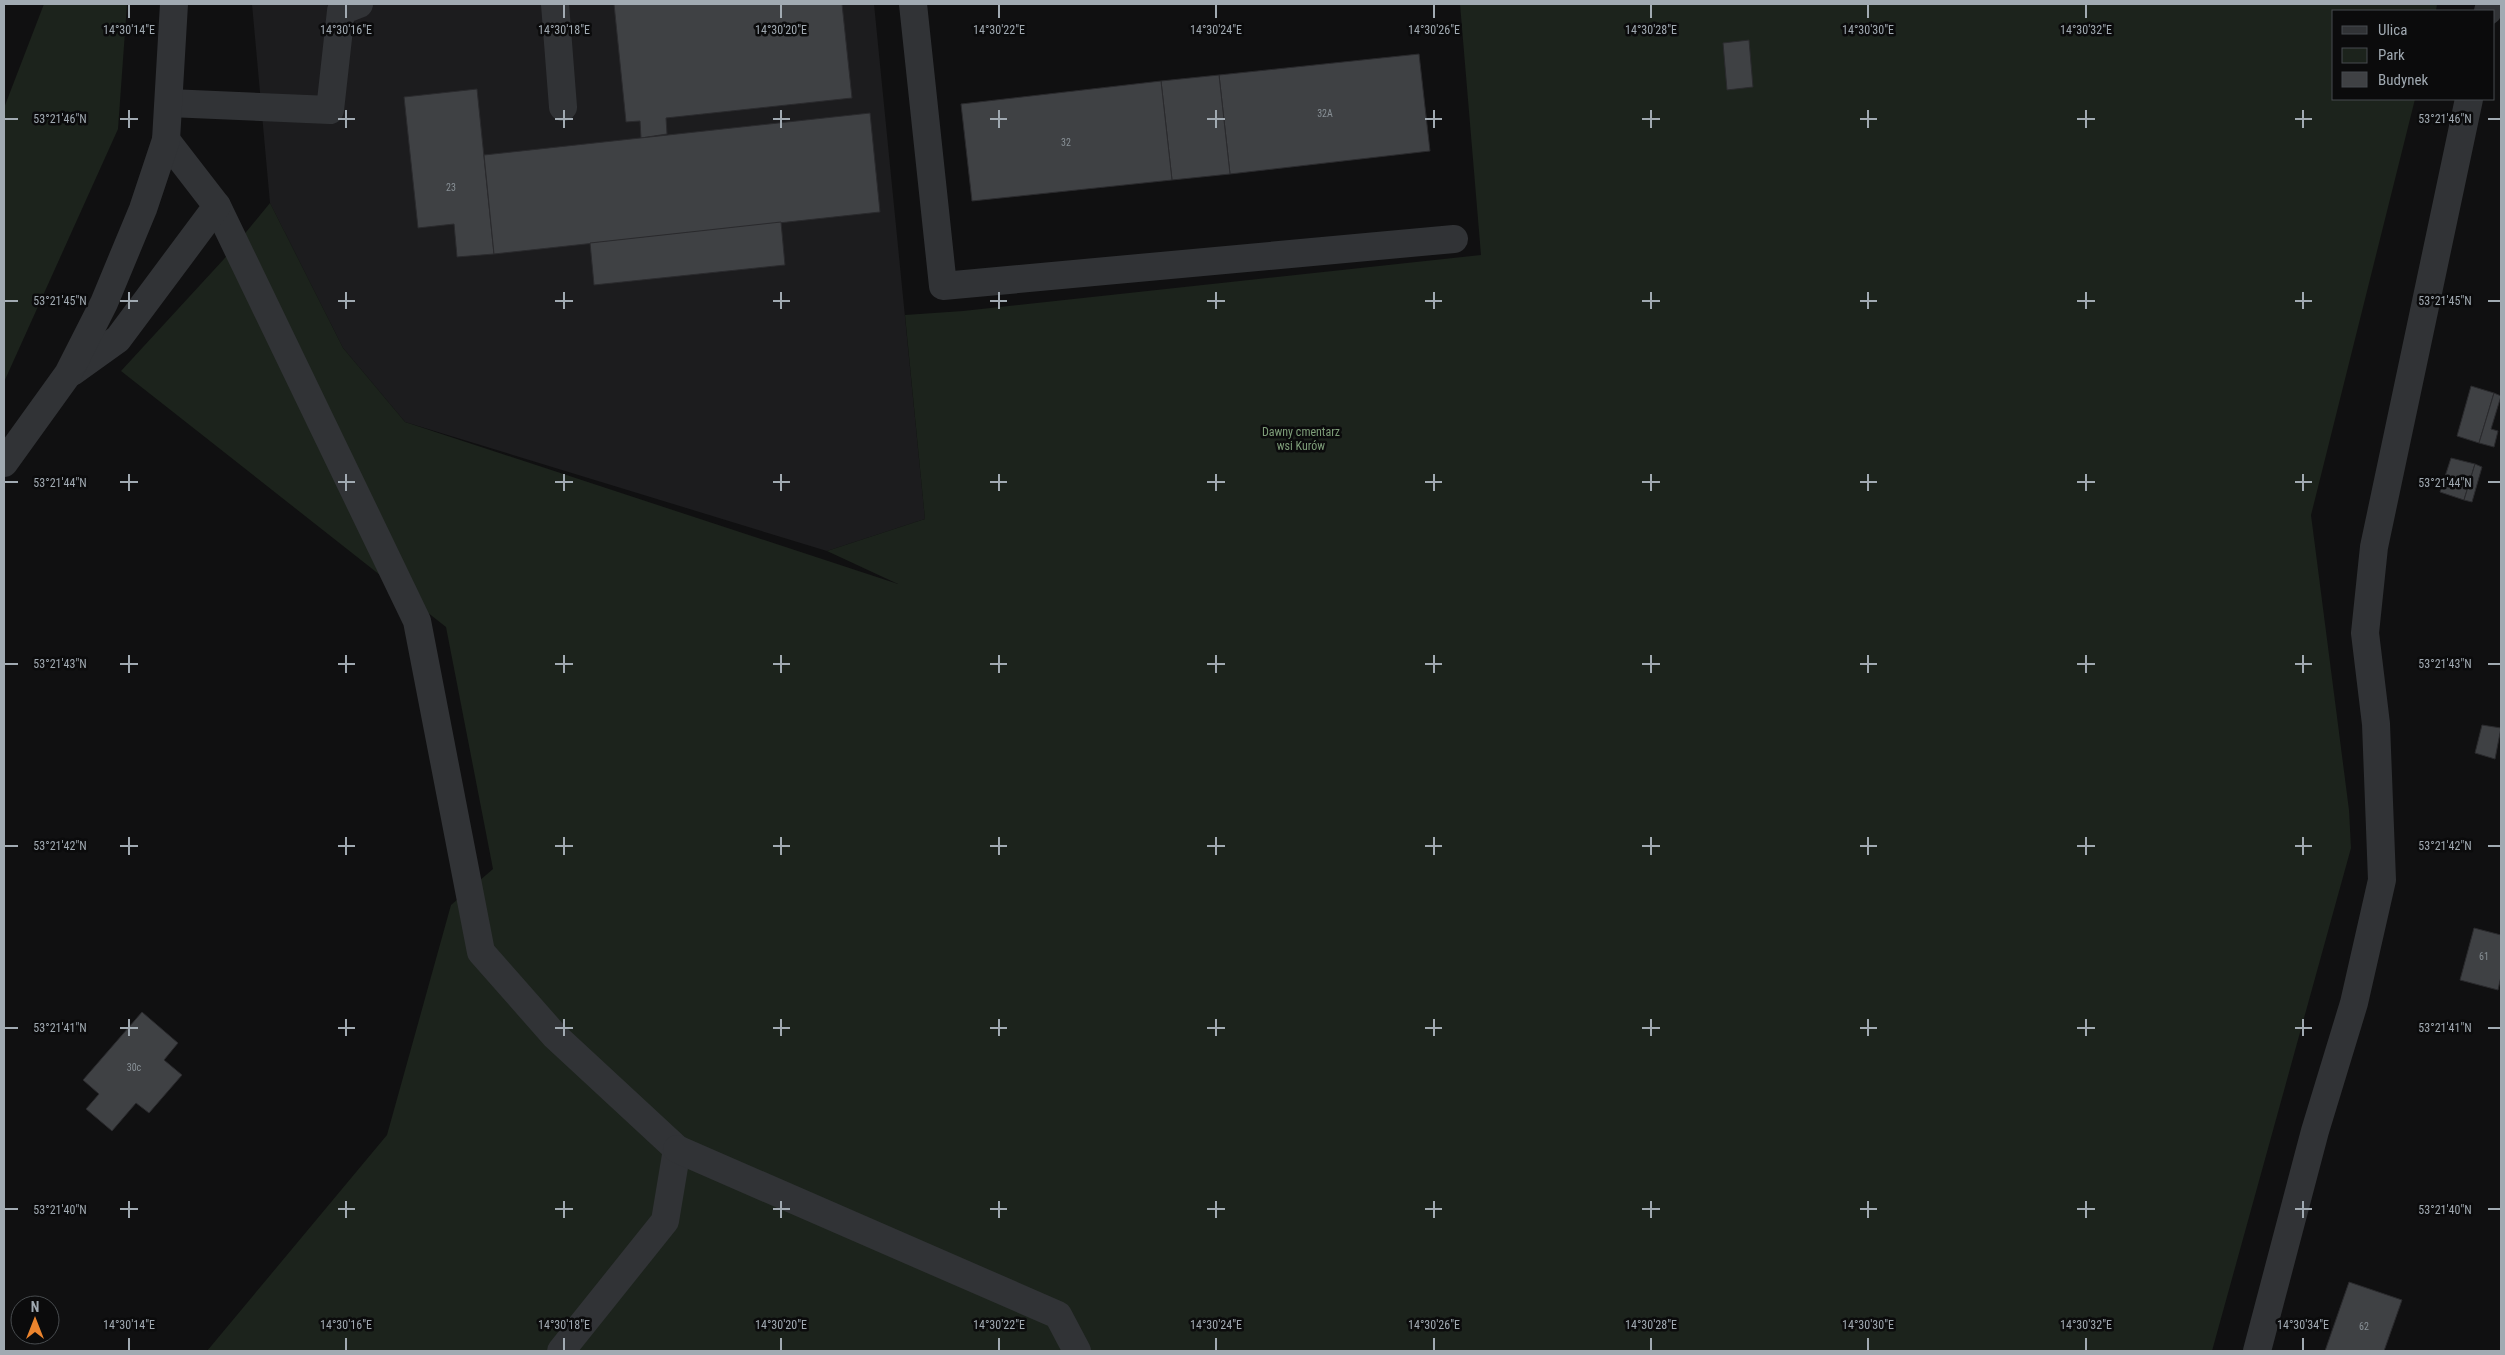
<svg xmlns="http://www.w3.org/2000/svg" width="2505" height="1355" viewBox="0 0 2505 1355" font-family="'Roboto Condensed',sans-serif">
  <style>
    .built { fill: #1c1c1e }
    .green { fill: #1c231c }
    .building { fill: #3f4144; stroke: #2a2a2d }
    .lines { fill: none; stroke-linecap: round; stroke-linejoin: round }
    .minor { stroke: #313336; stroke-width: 28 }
    .ticks { fill: none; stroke: #a1aab2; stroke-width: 2 }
    .labels { text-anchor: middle; stroke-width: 5; stroke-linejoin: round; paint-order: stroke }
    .number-label { font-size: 10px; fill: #889096 }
    .park-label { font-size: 12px; fill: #7d9c78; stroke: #0b0b0c }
    .ticks-label { font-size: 12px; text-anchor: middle; fill: #a1aab2; stroke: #0b0b0c; stroke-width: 5; stroke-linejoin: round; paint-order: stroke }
  </style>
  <rect width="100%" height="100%" fill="#101011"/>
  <!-- built -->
  <polygon class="built" points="252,4 874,4 925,519 827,551 405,422 343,348 270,203"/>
  <!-- green -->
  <g class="green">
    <polygon points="44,4 127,4 118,129 4,382 4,108"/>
    <polygon points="1460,4 2437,4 2436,11 2334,11 2334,99 2415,99 2311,515 2349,810 2351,848 2212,1351 207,1351 387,1135 451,905 493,869 446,627 121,371 224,259 270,203 343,348 405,422 898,584 827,551 925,519 905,315 963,311 1481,255"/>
  </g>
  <!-- building -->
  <g class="building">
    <polygon points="614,4 842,4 852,98 666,118 667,134 641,138 640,121 626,122"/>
    <polygon points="1749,40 1753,87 1727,90 1723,43"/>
    <polygon points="1419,54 1430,151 1230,174 1219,75"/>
    <polygon points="1219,75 1230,174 1172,180 1161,81"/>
    <polygon points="1161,81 1172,180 972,201 961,104"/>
    <polygon points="477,89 494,254 457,257 454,224 418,228 404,97"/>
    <polygon points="870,113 880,212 494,254 484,155"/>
    <polygon points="781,222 785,265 594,285 590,243"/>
    <polygon points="2471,386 2494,393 2479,443 2457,436"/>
    <polygon points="2494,393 2501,396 2491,429 2498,431 2494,447 2479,443"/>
    <polygon points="2451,458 2475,464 2464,500 2440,492"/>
    <polygon points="2475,464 2482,467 2472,502 2464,500"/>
    <polygon points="2482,725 2501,728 2495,759 2475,753"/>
    <polygon points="2474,928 2501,935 2501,976 2498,990 2460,980"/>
    <polygon points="142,1012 178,1043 164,1060 182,1075 149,1113 136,1103 112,1131 86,1109 99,1094 83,1080"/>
    <polygon points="2349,1282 2402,1300 2384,1351 2325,1351"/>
  </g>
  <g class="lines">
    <!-- minor -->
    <g class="minor">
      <polyline points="555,4 563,107"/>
      <polyline points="913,4 943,286 1454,239"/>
      <polyline points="2488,11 2490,4"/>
      <polyline points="169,103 330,110 341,11 359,4"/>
      <polyline points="217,206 417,621 481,952 555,1036 677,1149 665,1221 561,1351"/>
      <polyline points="72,372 118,339 217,206 166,140"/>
      <polyline points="4,463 68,374 104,303 143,209 166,140 174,4"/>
      <polyline points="677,1149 1058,1315 1077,1351"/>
      <polyline points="2257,1351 2315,1131 2354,1003 2382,880 2376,724 2365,633 2374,547 2469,99"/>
    </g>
  </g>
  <!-- ticks -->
  <path class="ticks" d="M 129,5 L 129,18M 346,5 L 346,18M 564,5 L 564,18M 781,5 L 781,18M 999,5 L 999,18M 1216,5 L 1216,18M 1434,5 L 1434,18M 1651,5 L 1651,18M 1868,5 L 1868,18M 2086,5 L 2086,18M 129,110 L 129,128M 346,110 L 346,128M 564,110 L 564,128M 781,110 L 781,128M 999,110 L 999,128M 1216,110 L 1216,128M 1434,110 L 1434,128M 1651,110 L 1651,128M 1868,110 L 1868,128M 2086,110 L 2086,128M 2303,110 L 2303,128M 5,119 L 18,119M 120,119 L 138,119M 338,119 L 355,119M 555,119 L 573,119M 773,119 L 790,119M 990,119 L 1007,119M 1207,119 L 1225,119M 1425,119 L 1442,119M 1642,119 L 1660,119M 1860,119 L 1877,119M 2077,119 L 2095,119M 2295,119 L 2312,119M 2488,119 L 2500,119M 129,292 L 129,309M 346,292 L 346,309M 564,292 L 564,309M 781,292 L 781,309M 999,292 L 999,309M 1216,292 L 1216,309M 1434,292 L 1434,309M 1651,292 L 1651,309M 1868,292 L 1868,309M 2086,292 L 2086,309M 2303,292 L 2303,309M 5,301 L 18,301M 120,301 L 138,301M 338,301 L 355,301M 555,301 L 573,301M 773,301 L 790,301M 990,301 L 1007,301M 1207,301 L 1225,301M 1425,301 L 1442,301M 1642,301 L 1660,301M 1860,301 L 1877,301M 2077,301 L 2095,301M 2295,301 L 2312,301M 2488,301 L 2500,301M 129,474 L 129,491M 346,474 L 346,491M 564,474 L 564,491M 781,474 L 781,491M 999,474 L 999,491M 1216,474 L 1216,491M 1434,474 L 1434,491M 1651,474 L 1651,491M 1868,474 L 1868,491M 2086,474 L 2086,491M 2303,474 L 2303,491M 5,482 L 18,482M 120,482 L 138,482M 338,482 L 355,482M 555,482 L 573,482M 773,482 L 790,482M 990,482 L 1007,482M 1207,482 L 1225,482M 1425,482 L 1442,482M 1642,482 L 1660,482M 1860,482 L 1877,482M 2077,482 L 2095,482M 2295,482 L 2312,482M 2488,482 L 2500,482M 129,655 L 129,673M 346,655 L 346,673M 564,655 L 564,673M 781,655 L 781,673M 999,655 L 999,673M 1216,655 L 1216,673M 1434,655 L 1434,673M 1651,655 L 1651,673M 1868,655 L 1868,673M 2086,655 L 2086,673M 2303,655 L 2303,673M 5,664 L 18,664M 120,664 L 138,664M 338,664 L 355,664M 555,664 L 573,664M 773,664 L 790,664M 990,664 L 1007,664M 1207,664 L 1225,664M 1425,664 L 1442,664M 1642,664 L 1660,664M 1860,664 L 1877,664M 2077,664 L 2095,664M 2295,664 L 2312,664M 2488,664 L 2500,664M 129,837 L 129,855M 346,837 L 346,855M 564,837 L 564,855M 781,837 L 781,855M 999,837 L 999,855M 1216,837 L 1216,855M 1434,837 L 1434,855M 1651,837 L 1651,855M 1868,837 L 1868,855M 2086,837 L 2086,855M 2303,837 L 2303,855M 5,846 L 18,846M 120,846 L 138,846M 338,846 L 355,846M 555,846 L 573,846M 773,846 L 790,846M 990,846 L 1007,846M 1207,846 L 1225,846M 1425,846 L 1442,846M 1642,846 L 1660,846M 1860,846 L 1877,846M 2077,846 L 2095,846M 2295,846 L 2312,846M 2488,846 L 2500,846M 129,1019 L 129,1036M 346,1019 L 346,1036M 564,1019 L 564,1036M 781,1019 L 781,1036M 999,1019 L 999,1036M 1216,1019 L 1216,1036M 1434,1019 L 1434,1036M 1651,1019 L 1651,1036M 1868,1019 L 1868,1036M 2086,1019 L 2086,1036M 2303,1019 L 2303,1036M 5,1028 L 18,1028M 120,1028 L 138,1028M 338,1028 L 355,1028M 555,1028 L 573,1028M 773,1028 L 790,1028M 990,1028 L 1007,1028M 1207,1028 L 1225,1028M 1425,1028 L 1442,1028M 1642,1028 L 1660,1028M 1860,1028 L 1877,1028M 2077,1028 L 2095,1028M 2295,1028 L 2312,1028M 2488,1028 L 2500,1028M 129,1201 L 129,1218M 346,1201 L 346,1218M 564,1201 L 564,1218M 781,1201 L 781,1218M 999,1201 L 999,1218M 1216,1201 L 1216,1218M 1434,1201 L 1434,1218M 1651,1201 L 1651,1218M 1868,1201 L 1868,1218M 2086,1201 L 2086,1218M 2303,1201 L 2303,1218M 5,1209 L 18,1209M 120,1209 L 138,1209M 338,1209 L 355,1209M 555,1209 L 573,1209M 773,1209 L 790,1209M 990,1209 L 1007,1209M 1207,1209 L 1225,1209M 1425,1209 L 1442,1209M 1642,1209 L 1660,1209M 1860,1209 L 1877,1209M 2077,1209 L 2095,1209M 2295,1209 L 2312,1209M 2488,1209 L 2500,1209M 129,1338 L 129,1350M 346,1338 L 346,1350M 564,1338 L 564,1350M 781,1338 L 781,1350M 999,1338 L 999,1350M 1216,1338 L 1216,1350M 1434,1338 L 1434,1350M 1651,1338 L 1651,1350M 1868,1338 L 1868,1350M 2086,1338 L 2086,1350M 2303,1338 L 2303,1350"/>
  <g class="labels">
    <!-- number labels -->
    <g class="number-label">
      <text x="1325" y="117">32A</text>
      <text x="1066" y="146">32</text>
      <text x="451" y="191">23</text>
      <text x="2484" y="960">61</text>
      <text x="134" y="1071">30c</text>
      <text x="2364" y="1330">62</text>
    </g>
    <!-- park labels -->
    <g class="park-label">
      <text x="1301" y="436">Dawny cmentarz<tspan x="1301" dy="14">wsi Kurów</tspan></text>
    </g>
  </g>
  <g class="ticks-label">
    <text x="129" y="34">14°30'14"E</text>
    <text x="346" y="34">14°30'16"E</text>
    <text x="564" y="34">14°30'18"E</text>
    <text x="781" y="34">14°30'20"E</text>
    <text x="999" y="34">14°30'22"E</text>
    <text x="1216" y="34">14°30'24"E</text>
    <text x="1434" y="34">14°30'26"E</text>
    <text x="1651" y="34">14°30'28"E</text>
    <text x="1868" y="34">14°30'30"E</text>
    <text x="2086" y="34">14°30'32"E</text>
    <text x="60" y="123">53°21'46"N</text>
    <text x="2445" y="123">53°21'46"N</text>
    <text x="60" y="305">53°21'45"N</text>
    <text x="2445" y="305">53°21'45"N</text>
    <text x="60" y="487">53°21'44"N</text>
    <text x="2445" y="487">53°21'44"N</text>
    <text x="60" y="668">53°21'43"N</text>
    <text x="2445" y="668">53°21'43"N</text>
    <text x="60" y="850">53°21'42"N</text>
    <text x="2445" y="850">53°21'42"N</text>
    <text x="60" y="1032">53°21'41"N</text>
    <text x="2445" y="1032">53°21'41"N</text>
    <text x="60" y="1214">53°21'40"N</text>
    <text x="2445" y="1214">53°21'40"N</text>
    <text x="129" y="1329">14°30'14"E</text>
    <text x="346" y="1329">14°30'16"E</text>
    <text x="564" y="1329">14°30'18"E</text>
    <text x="781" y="1329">14°30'20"E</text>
    <text x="999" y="1329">14°30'22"E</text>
    <text x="1216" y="1329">14°30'24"E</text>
    <text x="1434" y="1329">14°30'26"E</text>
    <text x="1651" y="1329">14°30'28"E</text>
    <text x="1868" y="1329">14°30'30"E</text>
    <text x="2086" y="1329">14°30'32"E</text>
    <text x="2303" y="1329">14°30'34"E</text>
  </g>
  <!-- border -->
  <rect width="2505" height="1355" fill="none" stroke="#a1aab2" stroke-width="10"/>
  <!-- legend -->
  <rect x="2332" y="10" width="162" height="90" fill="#0b0b0c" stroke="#474b4e"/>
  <rect x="2342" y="26" width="25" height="8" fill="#313336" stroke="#474b4e"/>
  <text x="2378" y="35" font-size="15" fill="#a1aab2">Ulica</text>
  <rect x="2342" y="48" width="25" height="15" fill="#1c231c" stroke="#474b4e"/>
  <text x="2378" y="60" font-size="15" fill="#a1aab2">Park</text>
  <rect x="2342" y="72" width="25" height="15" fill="#3f4144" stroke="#474b4e"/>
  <text x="2378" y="85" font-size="15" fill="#a1aab2">Budynek</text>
  <!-- north arrow -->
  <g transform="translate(35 1320)"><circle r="24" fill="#0b0b0c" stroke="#474b4e"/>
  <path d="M0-4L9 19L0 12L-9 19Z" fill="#ec842d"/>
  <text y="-8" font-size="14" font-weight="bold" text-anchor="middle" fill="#a1aab2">N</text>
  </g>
</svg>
